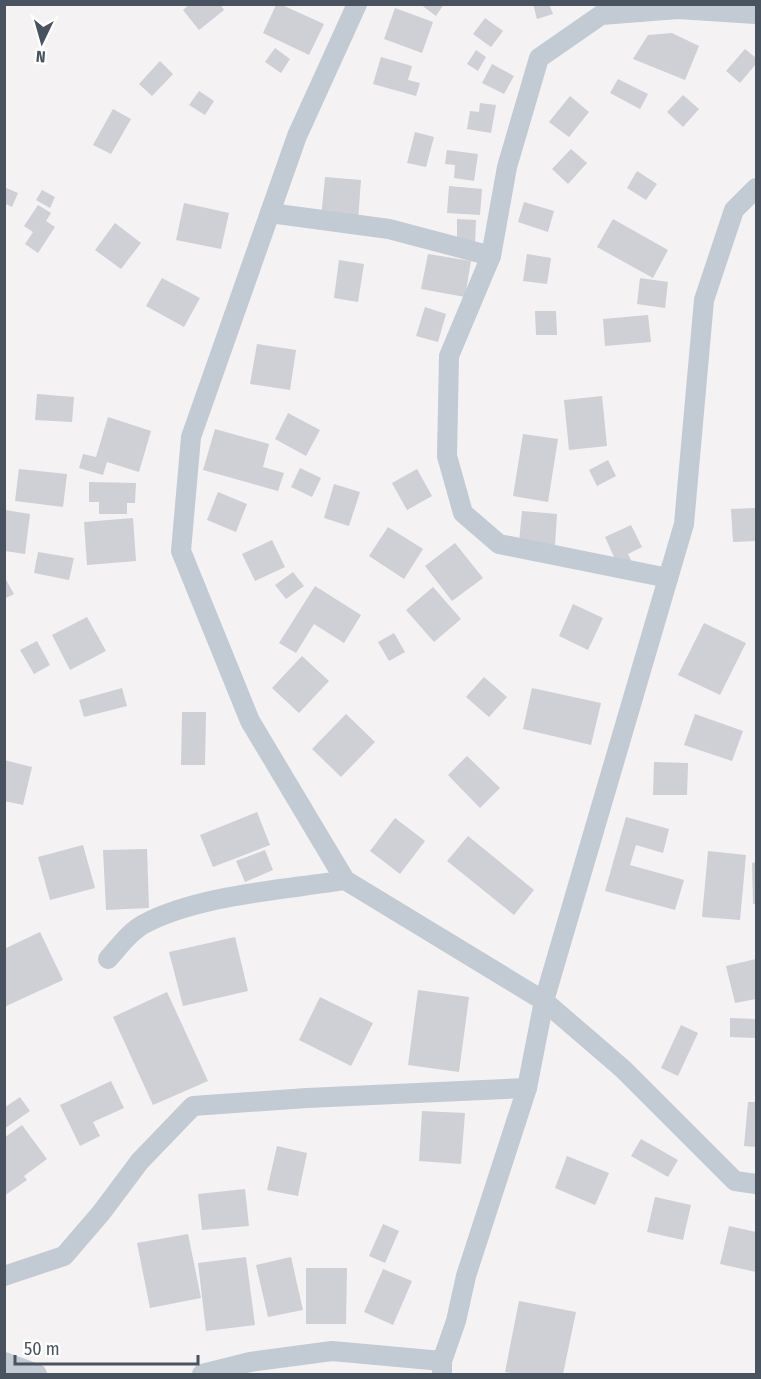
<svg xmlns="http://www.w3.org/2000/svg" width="761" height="1379" viewBox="0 0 761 1379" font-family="'Fira Sans Condensed',sans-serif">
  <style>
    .building { fill: #ced0d6 }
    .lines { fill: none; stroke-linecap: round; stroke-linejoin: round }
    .minor { stroke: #c2cad3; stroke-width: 20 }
  </style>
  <rect width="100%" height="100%" fill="#f4f2f2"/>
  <!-- building -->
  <g class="building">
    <polygon points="190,4 220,4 224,10 199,30 183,10"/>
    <polygon points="420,4 444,4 436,16"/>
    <polygon points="533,4 549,4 553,14 537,19"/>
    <polygon points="276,5 282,5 324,24 309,55 263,33"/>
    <polygon points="395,8 433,22 422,53 384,39"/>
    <polygon points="485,18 503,31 491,47 473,34"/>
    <polygon points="672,33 699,46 685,80 633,59 648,35"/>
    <polygon points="275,48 290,59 281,73 265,62"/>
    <polygon points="745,49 756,58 756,64 740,83 726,71"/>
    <polygon points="476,50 486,57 478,71 467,64"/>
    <polygon points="381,57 412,66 408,80 420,83 416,96 373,84"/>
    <polygon points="160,61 173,74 152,96 139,84"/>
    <polygon points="492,64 514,76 504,94 482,83"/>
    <polygon points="618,79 648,94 640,109 610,93"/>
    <polygon points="199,91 214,101 205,115 189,105"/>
    <polygon points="683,95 699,109 683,127 667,112"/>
    <polygon points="570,96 589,112 569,137 549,122"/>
    <polygon points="480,103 496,105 491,133 467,129 470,111 479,112"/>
    <polygon points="113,109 131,119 111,154 93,145"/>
    <polygon points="415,132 434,137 426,167 407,163"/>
    <polygon points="571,149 587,163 568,184 552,169"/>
    <polygon points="447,150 478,154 474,181 454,178 455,165 445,164"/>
    <polygon points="637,171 657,184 646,200 627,188"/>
    <polygon points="325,177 361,180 358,221 321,218"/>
    <polygon points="449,186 482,189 480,215 447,213"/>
    <polygon points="4,187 18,193 12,207 4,203"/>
    <polygon points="42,190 55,197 50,208 36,200"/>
    <polygon points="524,202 554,211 548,232 518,222"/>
    <polygon points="184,203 229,213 221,249 176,240"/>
    <polygon points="38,205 51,213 46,221 55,227 38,253 25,244 33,232 24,226"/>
    <polygon points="457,219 476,220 475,245 457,244"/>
    <polygon points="613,219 668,250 653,278 597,247"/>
    <polygon points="115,223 141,243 121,269 95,250"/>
    <polygon points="428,254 471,261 465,297 421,289"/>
    <polygon points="527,254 551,258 547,284 523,281"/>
    <polygon points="339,260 364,264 358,302 334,298"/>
    <polygon points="162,278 200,298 184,327 146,306"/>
    <polygon points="640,278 668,282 665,308 637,304"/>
    <polygon points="425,307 446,314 438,342 416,336"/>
    <polygon points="535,311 556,311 557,335 536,335"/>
    <polygon points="648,315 651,342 605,346 603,319"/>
    <polygon points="257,344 296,350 290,390 250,384"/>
    <polygon points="37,394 74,397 72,422 35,420"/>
    <polygon points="602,396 607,446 569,450 564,400"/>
    <polygon points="288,413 320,430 306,456 275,439"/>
    <polygon points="108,417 151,431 139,472 107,462 103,475 79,468 83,454 96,457"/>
    <polygon points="215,429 269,444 263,467 284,473 278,491 203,470"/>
    <polygon points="523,434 558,439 548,502 513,496"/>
    <polygon points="608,460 616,476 597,486 589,470"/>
    <polygon points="300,468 321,478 312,497 291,487"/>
    <polygon points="19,469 67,474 63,507 15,501"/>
    <polygon points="417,469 432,496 407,510 392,483"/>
    <polygon points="89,482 136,483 135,503 127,503 127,514 99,514 99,502 89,502"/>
    <polygon points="334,484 360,492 349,526 324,518"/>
    <polygon points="218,492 247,504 236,532 207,520"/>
    <polygon points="756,508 756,541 733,542 731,509"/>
    <polygon points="5,510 30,514 25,554 5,551"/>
    <polygon points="522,511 557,514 555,545 519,542"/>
    <polygon points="133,518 136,561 87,565 84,522"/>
    <polygon points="631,525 642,547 628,554 632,562 619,568 605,537"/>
    <polygon points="388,527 423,549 404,579 369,556"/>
    <polygon points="272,540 285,567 255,581 242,554"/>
    <polygon points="455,543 483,578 452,601 425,566"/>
    <polygon points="38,552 74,558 69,580 34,573"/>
    <polygon points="293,572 304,586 286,599 275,585"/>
    <polygon points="4,576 14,594 4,599"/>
    <polygon points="315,586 361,615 344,643 314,624 296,653 279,643"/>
    <polygon points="433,587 461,619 434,642 406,610"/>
    <polygon points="573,604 603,618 588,650 559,636"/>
    <polygon points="87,617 106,651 70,670 52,635"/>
    <polygon points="704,623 746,643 720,695 678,675"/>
    <polygon points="394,633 405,652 389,661 378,642"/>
    <polygon points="37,641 50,665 34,674 20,650"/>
    <polygon points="302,656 329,681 299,713 272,688"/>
    <polygon points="484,677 507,697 489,717 466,697"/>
    <polygon points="122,688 127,706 84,717 79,700"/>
    <polygon points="532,688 601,703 591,745 523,729"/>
    <polygon points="182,712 206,712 205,765 181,765"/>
    <polygon points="346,714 375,742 341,777 312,749"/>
    <polygon points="695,714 743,731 732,761 684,745"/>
    <polygon points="467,756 500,788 480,808 448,775"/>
    <polygon points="4,760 32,767 23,805 4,801"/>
    <polygon points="654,762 688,763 687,795 653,795"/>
    <polygon points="257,812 270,845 213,867 200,835"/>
    <polygon points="626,817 669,829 663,853 636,845 630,865 684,880 675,910 605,891"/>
    <polygon points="395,818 425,841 400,874 370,851"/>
    <polygon points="468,836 534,890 514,915 447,861"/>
    <polygon points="83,845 95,888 50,900 38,857"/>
    <polygon points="147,849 149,908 106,910 103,850"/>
    <polygon points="265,850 273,870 245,882 236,861"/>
    <polygon points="708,851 746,855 740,920 702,917"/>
    <polygon points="756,862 756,904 753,904 752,863"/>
    <polygon points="40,932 63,980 4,1007 4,949"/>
    <polygon points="235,937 248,991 183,1006 169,952"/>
    <polygon points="756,959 756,999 735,1003 726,966"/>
    <polygon points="418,990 469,997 459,1072 408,1065"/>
    <polygon points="167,992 208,1081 153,1105 113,1017"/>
    <polygon points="320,997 373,1023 351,1066 299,1040"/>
    <polygon points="730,1018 756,1019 756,1038 730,1037"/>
    <polygon points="681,1025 698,1033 678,1076 661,1068"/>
    <polygon points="111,1081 124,1108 93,1122 100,1136 80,1146 60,1105"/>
    <polygon points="20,1097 30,1111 4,1129 4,1108"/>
    <polygon points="748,1102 756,1102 756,1147 744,1146"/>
    <polygon points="422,1111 465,1113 461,1164 419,1161"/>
    <polygon points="22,1125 47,1159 24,1176 27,1180 4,1196 4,1138"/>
    <polygon points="641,1139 678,1160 668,1177 631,1156"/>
    <polygon points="277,1146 307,1153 298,1196 267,1190"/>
    <polygon points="567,1156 609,1173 595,1205 555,1188"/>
    <polygon points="245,1189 249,1226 202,1230 198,1194"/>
    <polygon points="655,1197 691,1205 683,1240 647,1232"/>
    <polygon points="383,1224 399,1231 385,1263 369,1256"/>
    <polygon points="729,1226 756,1232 756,1272 720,1264"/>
    <polygon points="188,1234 201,1298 150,1308 137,1243"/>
    <polygon points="246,1257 255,1325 206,1331 198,1263"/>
    <polygon points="291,1257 303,1310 268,1317 256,1265"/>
    <polygon points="306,1268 347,1268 346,1324 306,1324"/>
    <polygon points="383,1269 412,1281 393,1325 364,1312"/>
    <polygon points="519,1301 576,1312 563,1374 516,1374 505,1372"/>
  </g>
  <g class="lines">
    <!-- minor -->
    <g class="minor">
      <polyline points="357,4 297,136 191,437 181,551 250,721 345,880 544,1001 623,1069 735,1181 756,1184"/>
      <polyline points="270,213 389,229 491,256"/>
      <polyline points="668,578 499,544 463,513 447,456 449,356 491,256 507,167 539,58 601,15 678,9 756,14"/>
      <path d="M 108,959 C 119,947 129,932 144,924 C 199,895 283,890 345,880"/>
      <polyline points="4,1276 64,1256 101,1213 140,1161 193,1106 307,1098 527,1088"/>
      <polyline points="4,1362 37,1374"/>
      <polyline points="202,1374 250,1362 332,1351 442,1361"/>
      <polyline points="442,1374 442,1361 456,1321 466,1276 527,1088 544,1001 684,524 704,300 734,210 756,188"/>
    </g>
  </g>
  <!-- border -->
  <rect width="761" height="1379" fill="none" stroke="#495360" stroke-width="12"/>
  <!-- north arrow -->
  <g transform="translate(42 42) rotate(185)" stroke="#ffffff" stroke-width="4.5" paint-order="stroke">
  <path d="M0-4.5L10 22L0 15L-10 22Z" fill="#495360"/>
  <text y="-9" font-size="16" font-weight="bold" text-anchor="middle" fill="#495360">N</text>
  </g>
  <!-- scale -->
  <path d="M15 1355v9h183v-9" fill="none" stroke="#495360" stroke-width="3"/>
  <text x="24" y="1355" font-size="18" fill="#495360" stroke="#ffffff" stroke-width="4.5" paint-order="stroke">50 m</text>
</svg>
